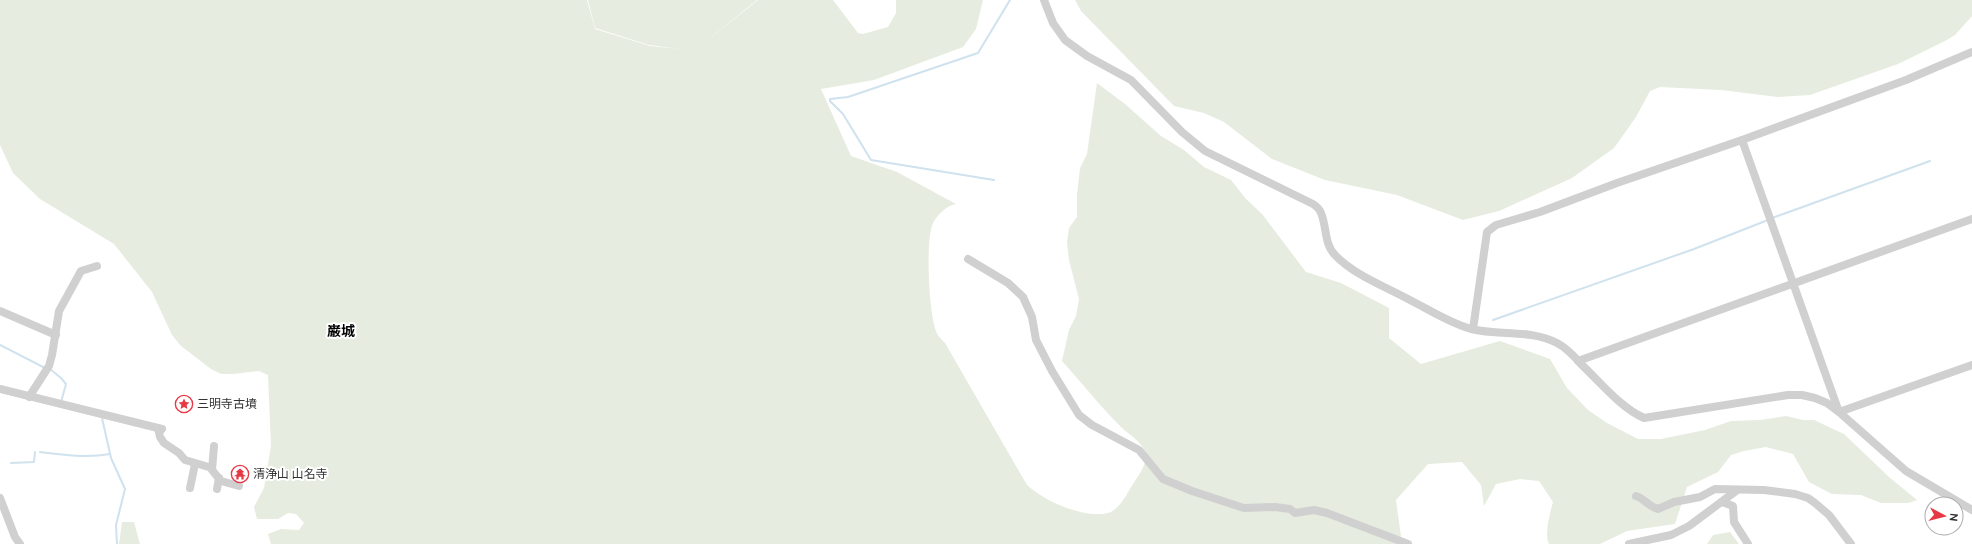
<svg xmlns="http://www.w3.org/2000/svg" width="1972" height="544" viewBox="0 0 1972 544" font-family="Ubuntu,'Noto Sans JP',sans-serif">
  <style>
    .green { fill: #e6ecdf }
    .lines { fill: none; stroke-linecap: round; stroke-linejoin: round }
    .stream { stroke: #cfe2ee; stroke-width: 2 }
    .minor { stroke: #d0d0d0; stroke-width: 8 }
    .labels { text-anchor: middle; stroke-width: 4; stroke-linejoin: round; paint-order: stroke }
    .poi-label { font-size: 12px; fill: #333; stroke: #fff; text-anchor: start }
    .quarter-label { font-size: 14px; font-weight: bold; fill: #000; stroke: #fff }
  </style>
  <rect width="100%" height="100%" fill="#fff"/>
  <!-- green -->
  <g class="green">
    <path d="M 0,0 L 587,0 L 595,29 L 650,46 L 680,49 L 649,45 L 595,28 L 588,0 L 757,0 L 695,50 L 758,0 L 833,0 L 858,33 L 863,34 L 888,27 L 896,13 L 896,0 L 983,0 L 976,29 L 963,47 L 874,80 L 821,89 L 851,156 L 897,172 L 956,204 C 946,206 938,214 933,223 C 925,239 929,314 936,331 C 937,335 942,340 945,343 L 1027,485 C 1044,501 1084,519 1108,513 C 1121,509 1128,491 1135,481 C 1140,473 1148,462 1145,453 C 1142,441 1129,435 1121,427 C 1100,406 1081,382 1062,361 L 1069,330 L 1076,316 L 1079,299 L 1069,260 L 1067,242 L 1069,228 L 1077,217 L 1077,195 L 1080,168 L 1087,154 L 1097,83 L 1125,104 L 1161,136 L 1184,150 L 1204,167 L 1231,180 L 1246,199 L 1262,214 L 1306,272 L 1341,283 L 1389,308 L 1389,338 L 1421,364 L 1500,341 L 1550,359 L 1567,388 L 1588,410 L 1607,423 L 1638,439 L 1661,439 L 1705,430 L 1731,421 L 1760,420 L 1786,416 L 1803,420 L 1814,420 L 1844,434 L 1889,477 L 1917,500 L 1908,503 L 1881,503 L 1861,495 L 1832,494 L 1809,482 L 1793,454 L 1766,447 L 1744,451 L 1731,455 L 1718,472 L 1687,487 L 1675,524 L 1627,531 L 1600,544 L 1549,544 C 1544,533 1550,514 1553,502 L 1539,481 L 1520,479 L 1496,484 L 1484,506 L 1481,485 L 1462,462 L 1428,464 L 1396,500 L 1402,544 L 271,544 L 268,534 L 281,529 L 299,530 L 304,523 L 296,514 L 288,513 L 278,519 L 257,519 L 254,507 L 264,488 L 271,446 L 268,375 L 259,371 L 233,374 L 221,374 L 211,369 L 181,346 L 172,335 L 152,292 L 114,244 L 40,199 L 13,173 L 0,145 Z"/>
    <polygon points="1075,0 1972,0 1972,16 1955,35 1945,41 1898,64 1810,95 1778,97 1721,90 1660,87 1650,91 1636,117 1614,148 1572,178 1499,211 1463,220 1397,195 1325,180 1272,159 1224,122 1204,113 1174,106 1081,11"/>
    <polygon points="122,522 134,522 140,544 119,544"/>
    <polygon points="1730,532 1739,544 1707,544 1713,535"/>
  </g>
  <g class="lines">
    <!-- stream -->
    <g class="stream">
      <polyline points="994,180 871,160 843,114 830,101 830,99 848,97 978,53 1010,0"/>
      <polyline points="1772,218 1930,161"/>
      <polyline points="1493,320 1694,249 1768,220"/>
      <polyline points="0,345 45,368"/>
      <polyline points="50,369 61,378 66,384 61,402"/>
      <polyline points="102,418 111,458 125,489 116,525 117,544"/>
      <path d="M 40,452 C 64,455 87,458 110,454"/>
      <polyline points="11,463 34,462 35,452"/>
    </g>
    <!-- minor -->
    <g class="minor">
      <path d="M 1044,0 L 1053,23 L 1065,40 L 1087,56 L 1131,80 L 1182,132 L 1205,151 L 1313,204 C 1316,206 1320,210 1321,213 C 1327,227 1324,244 1335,255 C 1354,275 1384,286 1408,299 C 1428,309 1449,323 1471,329 C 1500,336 1530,329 1557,343 C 1567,348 1575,357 1582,365 C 1601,383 1620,407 1644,418 L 1788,395 L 1802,395 L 1815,398 L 1827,403 L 1839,412 L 1906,471 L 1972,510"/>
      <polyline points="1742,140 1839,412 1972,365"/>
      <polyline points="968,259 1008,283 1023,297 1032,317 1036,340 1052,371 1079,415 1092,425 1139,450 1163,479 1192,491 1244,508 1275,507 1290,509 1295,513 1314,510 1327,513 1408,544"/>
      <polyline points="0,311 56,335"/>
      <polyline points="1473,329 1487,232 1496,225 1540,212 1617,183 1742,140 1906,80 1972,52"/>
      <polyline points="1578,361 1972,219"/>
      <polyline points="0,389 162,429"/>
      <polyline points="29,397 49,366 52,355 59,311 81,271 97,266"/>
      <polyline points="158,428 160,437 164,443 179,453 185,460 212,468"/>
      <polyline points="214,446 212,470 221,481 239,486"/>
      <polyline points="190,488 195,464"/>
      <polyline points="217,489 219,478"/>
      <path d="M 1636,496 C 1645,499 1649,507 1658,509 L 1674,502 L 1700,497 L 1715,489 L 1764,490 L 1795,494 L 1808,498 L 1815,503 L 1829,515 L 1851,544"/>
      <polyline points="0,498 15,537 20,544"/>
      <polyline points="1722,502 1733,506 1734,522 1748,544"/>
      <polyline points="1629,544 1671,535 1689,526 1736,491"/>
    </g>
  </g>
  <!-- icons -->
  <defs>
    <symbol id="sight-ring" viewBox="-11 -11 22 22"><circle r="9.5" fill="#fff" stroke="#e63946" stroke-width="1.5"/><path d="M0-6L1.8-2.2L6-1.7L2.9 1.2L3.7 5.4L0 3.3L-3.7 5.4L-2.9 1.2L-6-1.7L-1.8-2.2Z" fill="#e63946"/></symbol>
    <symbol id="temple-ring" viewBox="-11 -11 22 22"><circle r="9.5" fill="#fff" stroke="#e63946" stroke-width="1.5"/><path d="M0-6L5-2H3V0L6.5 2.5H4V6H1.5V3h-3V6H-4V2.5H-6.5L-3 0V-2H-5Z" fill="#e63946"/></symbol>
  </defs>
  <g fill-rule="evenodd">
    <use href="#sight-ring" x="174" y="394" width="20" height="20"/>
    <use href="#temple-ring" x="230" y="464" width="20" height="20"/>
  </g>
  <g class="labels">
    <!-- poi labels -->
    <g class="poi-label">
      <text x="197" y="408">三明寺古墳</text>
      <text x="253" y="478">清浄山 山名寺</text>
    </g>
    <!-- quarter labels -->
    <g class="quarter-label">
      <text x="341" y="336">巌城</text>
    </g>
  </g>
  <!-- north arrow -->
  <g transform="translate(1944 516) rotate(97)"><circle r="19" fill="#ffffff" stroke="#adadad"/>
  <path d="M0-3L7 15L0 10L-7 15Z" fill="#e63946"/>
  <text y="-6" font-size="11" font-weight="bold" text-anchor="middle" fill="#333333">N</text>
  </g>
</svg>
